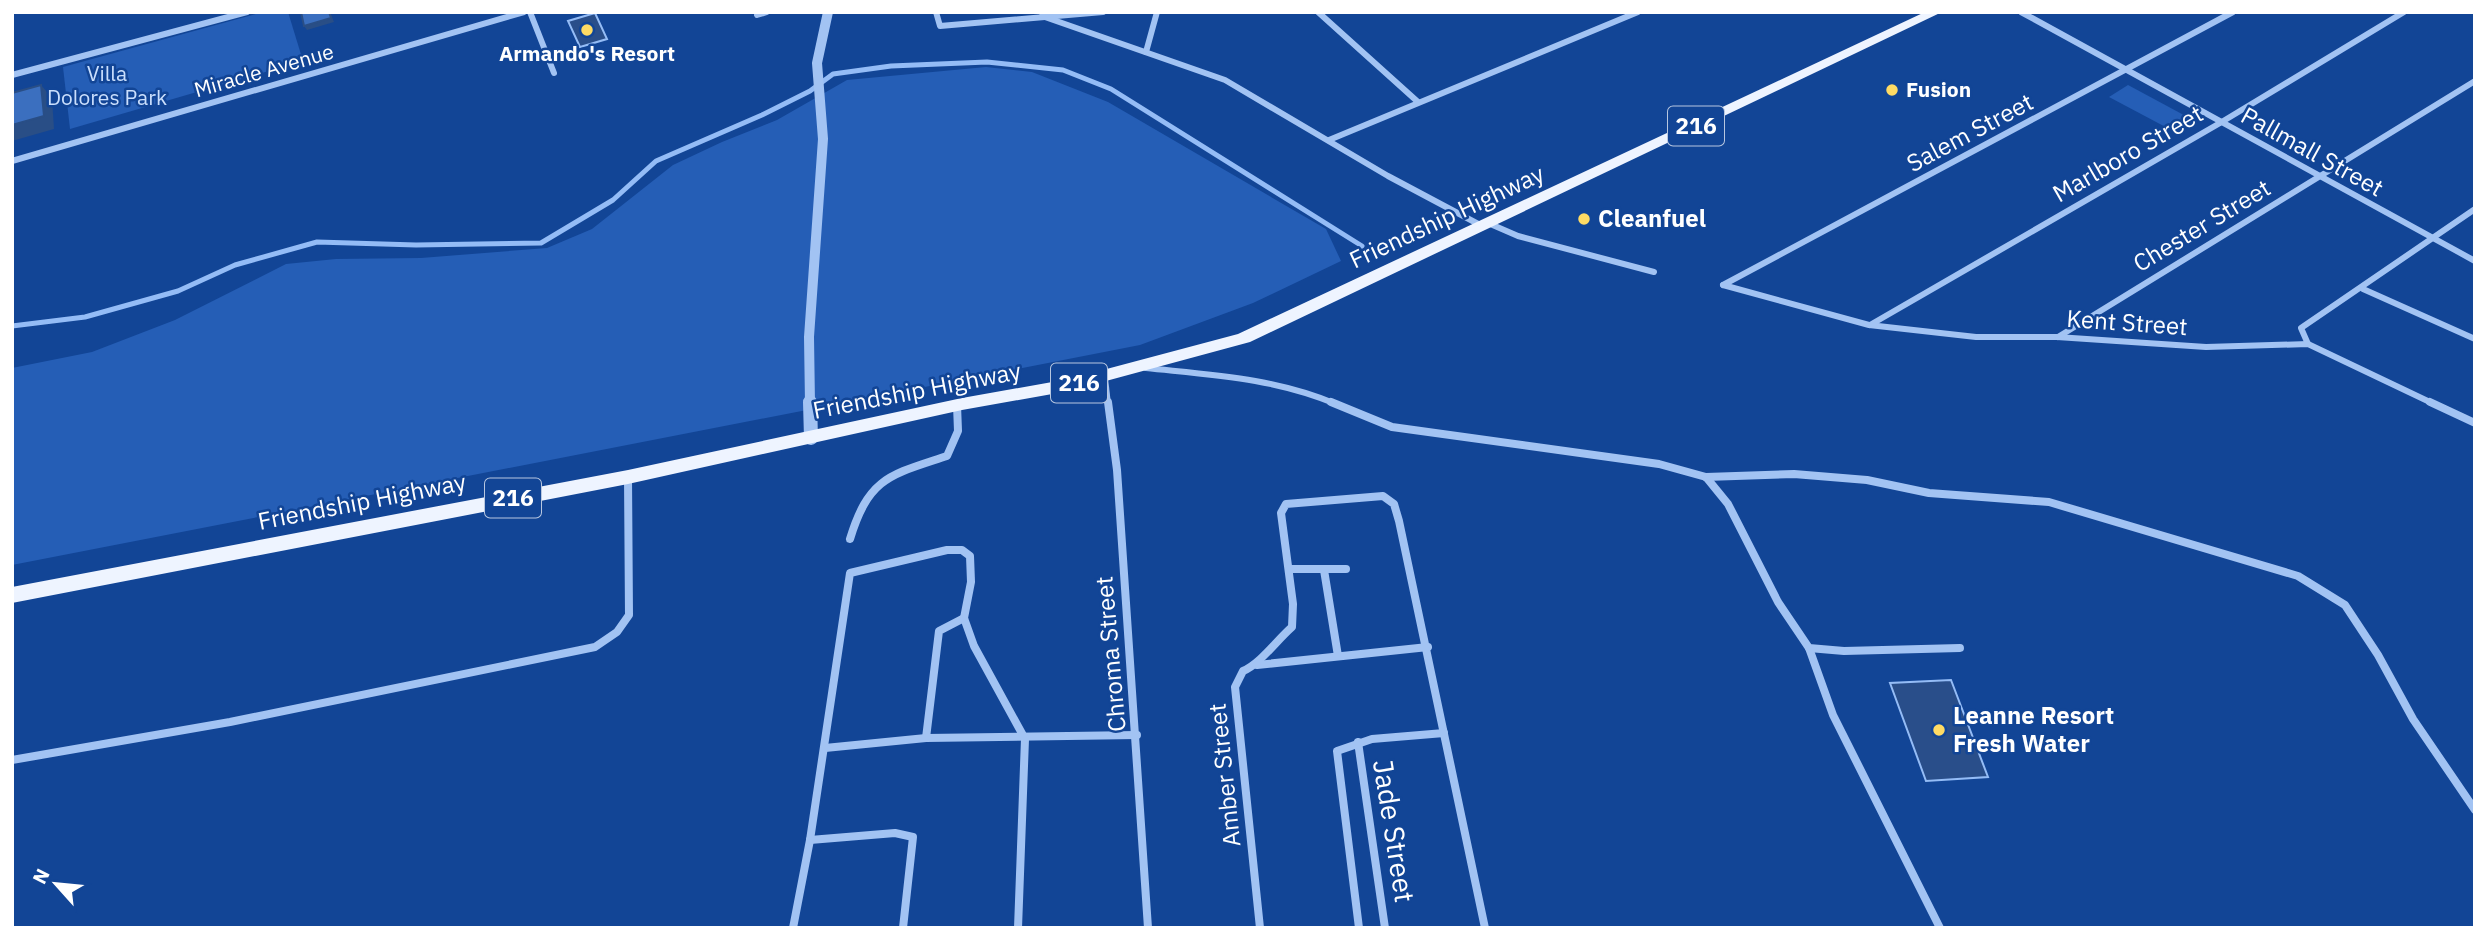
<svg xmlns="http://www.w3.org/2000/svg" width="2487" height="940" viewBox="0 0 2487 940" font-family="'IBM Plex Sans',sans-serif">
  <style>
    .green { fill: #255eb6 }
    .water { fill: #294e8a; stroke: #94bcf6; stroke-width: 2 }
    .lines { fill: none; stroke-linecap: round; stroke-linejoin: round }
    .stream { stroke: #94bcf6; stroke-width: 5 }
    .minor-far1 { stroke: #a2c3f3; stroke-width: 6 }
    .minor { stroke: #a2c3f3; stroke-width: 8 }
    .tertiary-far1 { stroke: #a2c3f3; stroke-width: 10 }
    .tertiary { stroke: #a2c3f3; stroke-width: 14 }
    .primary { fill: #eef4ff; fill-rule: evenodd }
    .shaded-wall { fill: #294e86 }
    .building { fill: #3b6fbf; stroke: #294e86; stroke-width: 2 }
    .poi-dot { fill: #ffdb64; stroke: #124596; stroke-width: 2.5 }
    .labels { text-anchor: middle; stroke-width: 5; stroke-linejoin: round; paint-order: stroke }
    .far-poi-label { font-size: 21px; font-weight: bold; fill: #fff; stroke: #124596 }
    .far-street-label { font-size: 21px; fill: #fff; stroke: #124596 }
    .far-park-label { font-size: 21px; fill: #cadffd; stroke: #124596 }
    .shield { fill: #124596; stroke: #b8c7e0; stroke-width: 2 }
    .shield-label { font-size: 23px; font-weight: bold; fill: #fff }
    .street-label { font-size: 24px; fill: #fff; stroke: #124596 }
    .poi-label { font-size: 24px; font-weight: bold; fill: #fff; stroke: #124596; text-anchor: start }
    .near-street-label { font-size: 28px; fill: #fff; stroke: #124596 }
  </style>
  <rect width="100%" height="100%" fill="#124596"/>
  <!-- green -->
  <g class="green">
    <polygon points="263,12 288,12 303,61 70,129 63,67"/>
    <polygon points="986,67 1032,72 1108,102 1326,229 1341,261 1253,303 1140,345 12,565 12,368 92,352 175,320 286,264 336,259 421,258 547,248 592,229 673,165 722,142 777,120 847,80"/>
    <polygon points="2128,85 2193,120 2175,132 2109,97"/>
  </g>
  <!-- water -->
  <g class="water">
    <polygon points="595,13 607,39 580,47 568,21"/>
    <polygon points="1951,680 1988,777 1926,781 1890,683"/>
  </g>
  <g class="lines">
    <!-- stream -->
    <polyline class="stream" points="12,326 85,317 178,291 235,265 317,242 416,245 541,243 613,200 656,161 762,115 810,91 833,74 891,66 987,62 1063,70 1111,89 1362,246"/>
    <!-- minor-far1 -->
    <g class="minor-far1">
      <polyline points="530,12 554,73"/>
      <polyline points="936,12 940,26 1103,12"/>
      <polyline points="1318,12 1418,102"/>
      <polyline points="2021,12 2475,261"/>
      <polyline points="757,15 767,12"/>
      <polyline points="1042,16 1225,80 1388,176 1482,226"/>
      <polyline points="1146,52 1157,12"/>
      <polyline points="12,75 247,12"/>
      <polyline points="1329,140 1638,12"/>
      <polyline points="12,161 524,12"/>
      <polyline points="1488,223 1518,236 1654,272"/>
      <polyline points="1723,285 1869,325 1976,337 2057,337 2206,347 2308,344 2434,404"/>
      <polyline points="1723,285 2233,12"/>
      <polyline points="2363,289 2475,339"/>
      <polyline points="1870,325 2220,123 2404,12"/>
      <polyline points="2058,337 2475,81"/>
      <polyline points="2308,344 2301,328 2475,209"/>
      <path d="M 1146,368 C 1212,375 1274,378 1336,404"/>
      <polyline points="1105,378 1108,404"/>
    </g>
    <!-- minor -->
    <g class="minor">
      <polyline points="1108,402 1117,470 1148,928"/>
      <polyline points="1331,402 1392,427 1659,464 1706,477 1728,504 1778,602 1809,648 1844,651 1960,648"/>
      <polyline points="2430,402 2475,423"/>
      <polyline points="1706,477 1794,474 1867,480 1929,493 2049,502 2298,576 2345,605 2378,655 2413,719 2475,810"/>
      <path d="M 850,539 C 869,477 890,475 947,456 L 958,431 L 957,405"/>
      <polyline points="1289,569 1346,569"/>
      <polyline points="1324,570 1338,656"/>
      <polyline points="1809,648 1833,715 1940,928"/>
      <polyline points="1257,665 1428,647"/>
      <polyline points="926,738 939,631 964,618"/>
      <polyline points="1358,742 1385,928"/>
      <polyline points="825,748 926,738 1137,735"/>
      <polyline points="12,760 230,722 595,647 617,632 629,615 628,477"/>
      <polyline points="810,840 895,833 913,837 903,928"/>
      <polyline points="793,928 810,840 850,573 947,550 962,550 970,556 971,582 964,618 974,646 1025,739 1018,928"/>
      <path d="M 1260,928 L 1235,687 L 1243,671 C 1261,663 1276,641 1292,627 L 1293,604 L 1281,513 L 1286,504 L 1383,496 L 1394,504 L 1399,521 L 1485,928"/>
      <polyline points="1359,928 1337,751 1372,739 1444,733"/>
    </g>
    <!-- tertiary-far1 -->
    <polyline class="tertiary-far1" points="810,404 809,337 823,139 817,63 828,12"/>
    <!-- tertiary -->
    <polyline class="tertiary" points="810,402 811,438"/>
    <!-- primary -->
    <polygon class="primary" points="1925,12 1942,12 1250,342 1069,391 962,410 628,484 12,603 12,587 628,470 962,398 1069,379 1238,334"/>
  </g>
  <!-- shaded-wall -->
  <g class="shaded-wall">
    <polygon points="329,12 330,12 334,22 307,30 304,26"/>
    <polygon points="41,85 52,98 54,129 12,141 12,125"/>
  </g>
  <!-- building -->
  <g class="building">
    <polygon points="301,12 329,12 331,18 304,26"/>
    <polygon points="41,85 44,116 12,125 12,93"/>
  </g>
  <!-- markers -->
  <g class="poi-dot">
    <circle cx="587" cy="30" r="7"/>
    <circle cx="1892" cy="90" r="7"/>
    <circle cx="1584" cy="219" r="7"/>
    <circle cx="1939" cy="730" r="7"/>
  </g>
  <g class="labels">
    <!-- far-poi labels -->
    <g class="far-poi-label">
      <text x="587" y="61">Armando's Resort</text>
      <text x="1906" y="97" text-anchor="start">Fusion</text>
    </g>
    <!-- far-street labels -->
    <g class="far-street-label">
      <text transform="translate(264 71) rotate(-16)" y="7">Miracle Avenue</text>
    </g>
    <!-- far-park labels -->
    <g class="far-park-label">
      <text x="107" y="81">Villa<tspan x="107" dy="24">Dolores Park</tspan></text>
    </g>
    <!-- shield labels -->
    <g class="shield">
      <rect x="1668" y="106.5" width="56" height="39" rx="5"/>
      <rect x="1051" y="363.5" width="56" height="39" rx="5"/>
      <rect x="485" y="478.5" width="56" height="39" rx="5"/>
    </g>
    <g class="shield-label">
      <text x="1696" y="134">216</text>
      <text x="1079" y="391">216</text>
      <text x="513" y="506">216</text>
    </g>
    <!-- street labels -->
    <g class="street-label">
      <text transform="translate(1970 133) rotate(-28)" y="8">Salem Street</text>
      <text transform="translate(2312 152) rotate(29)" y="8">Pallmall Street</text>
      <text transform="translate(2128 154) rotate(-30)" y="8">Marlboro Street</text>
      <text transform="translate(1447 217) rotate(-25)" y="8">Friendship Highway</text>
      <text transform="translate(2202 226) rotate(-31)" y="8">Chester Street</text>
      <text transform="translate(2127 323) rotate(4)" y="8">Kent Street</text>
      <text transform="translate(917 391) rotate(-11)" y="8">Friendship Highway</text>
      <text transform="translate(362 502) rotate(-11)" y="8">Friendship Highway</text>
      <text transform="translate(1111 654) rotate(-95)" y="8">Chroma Street</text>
      <text transform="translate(1225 775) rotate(-96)" y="8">Amber Street</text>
    </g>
    <!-- poi labels -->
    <g class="poi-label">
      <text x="1598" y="227">Cleanfuel</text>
      <text x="1953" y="724">Leanne Resort<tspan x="1953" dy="28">Fresh Water</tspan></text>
    </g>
    <!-- near-street labels -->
    <g class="near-street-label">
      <text transform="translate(1394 831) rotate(81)" y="10">Jade Street</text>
    </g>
  </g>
  <!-- border -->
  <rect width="2487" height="940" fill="none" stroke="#ffffff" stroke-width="28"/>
  <!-- north arrow -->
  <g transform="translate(56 884) rotate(297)" stroke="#124596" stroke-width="5" paint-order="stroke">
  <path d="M0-5L12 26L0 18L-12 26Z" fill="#ffffff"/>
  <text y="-10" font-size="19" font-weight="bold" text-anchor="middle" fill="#ffffff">N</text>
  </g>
</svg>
